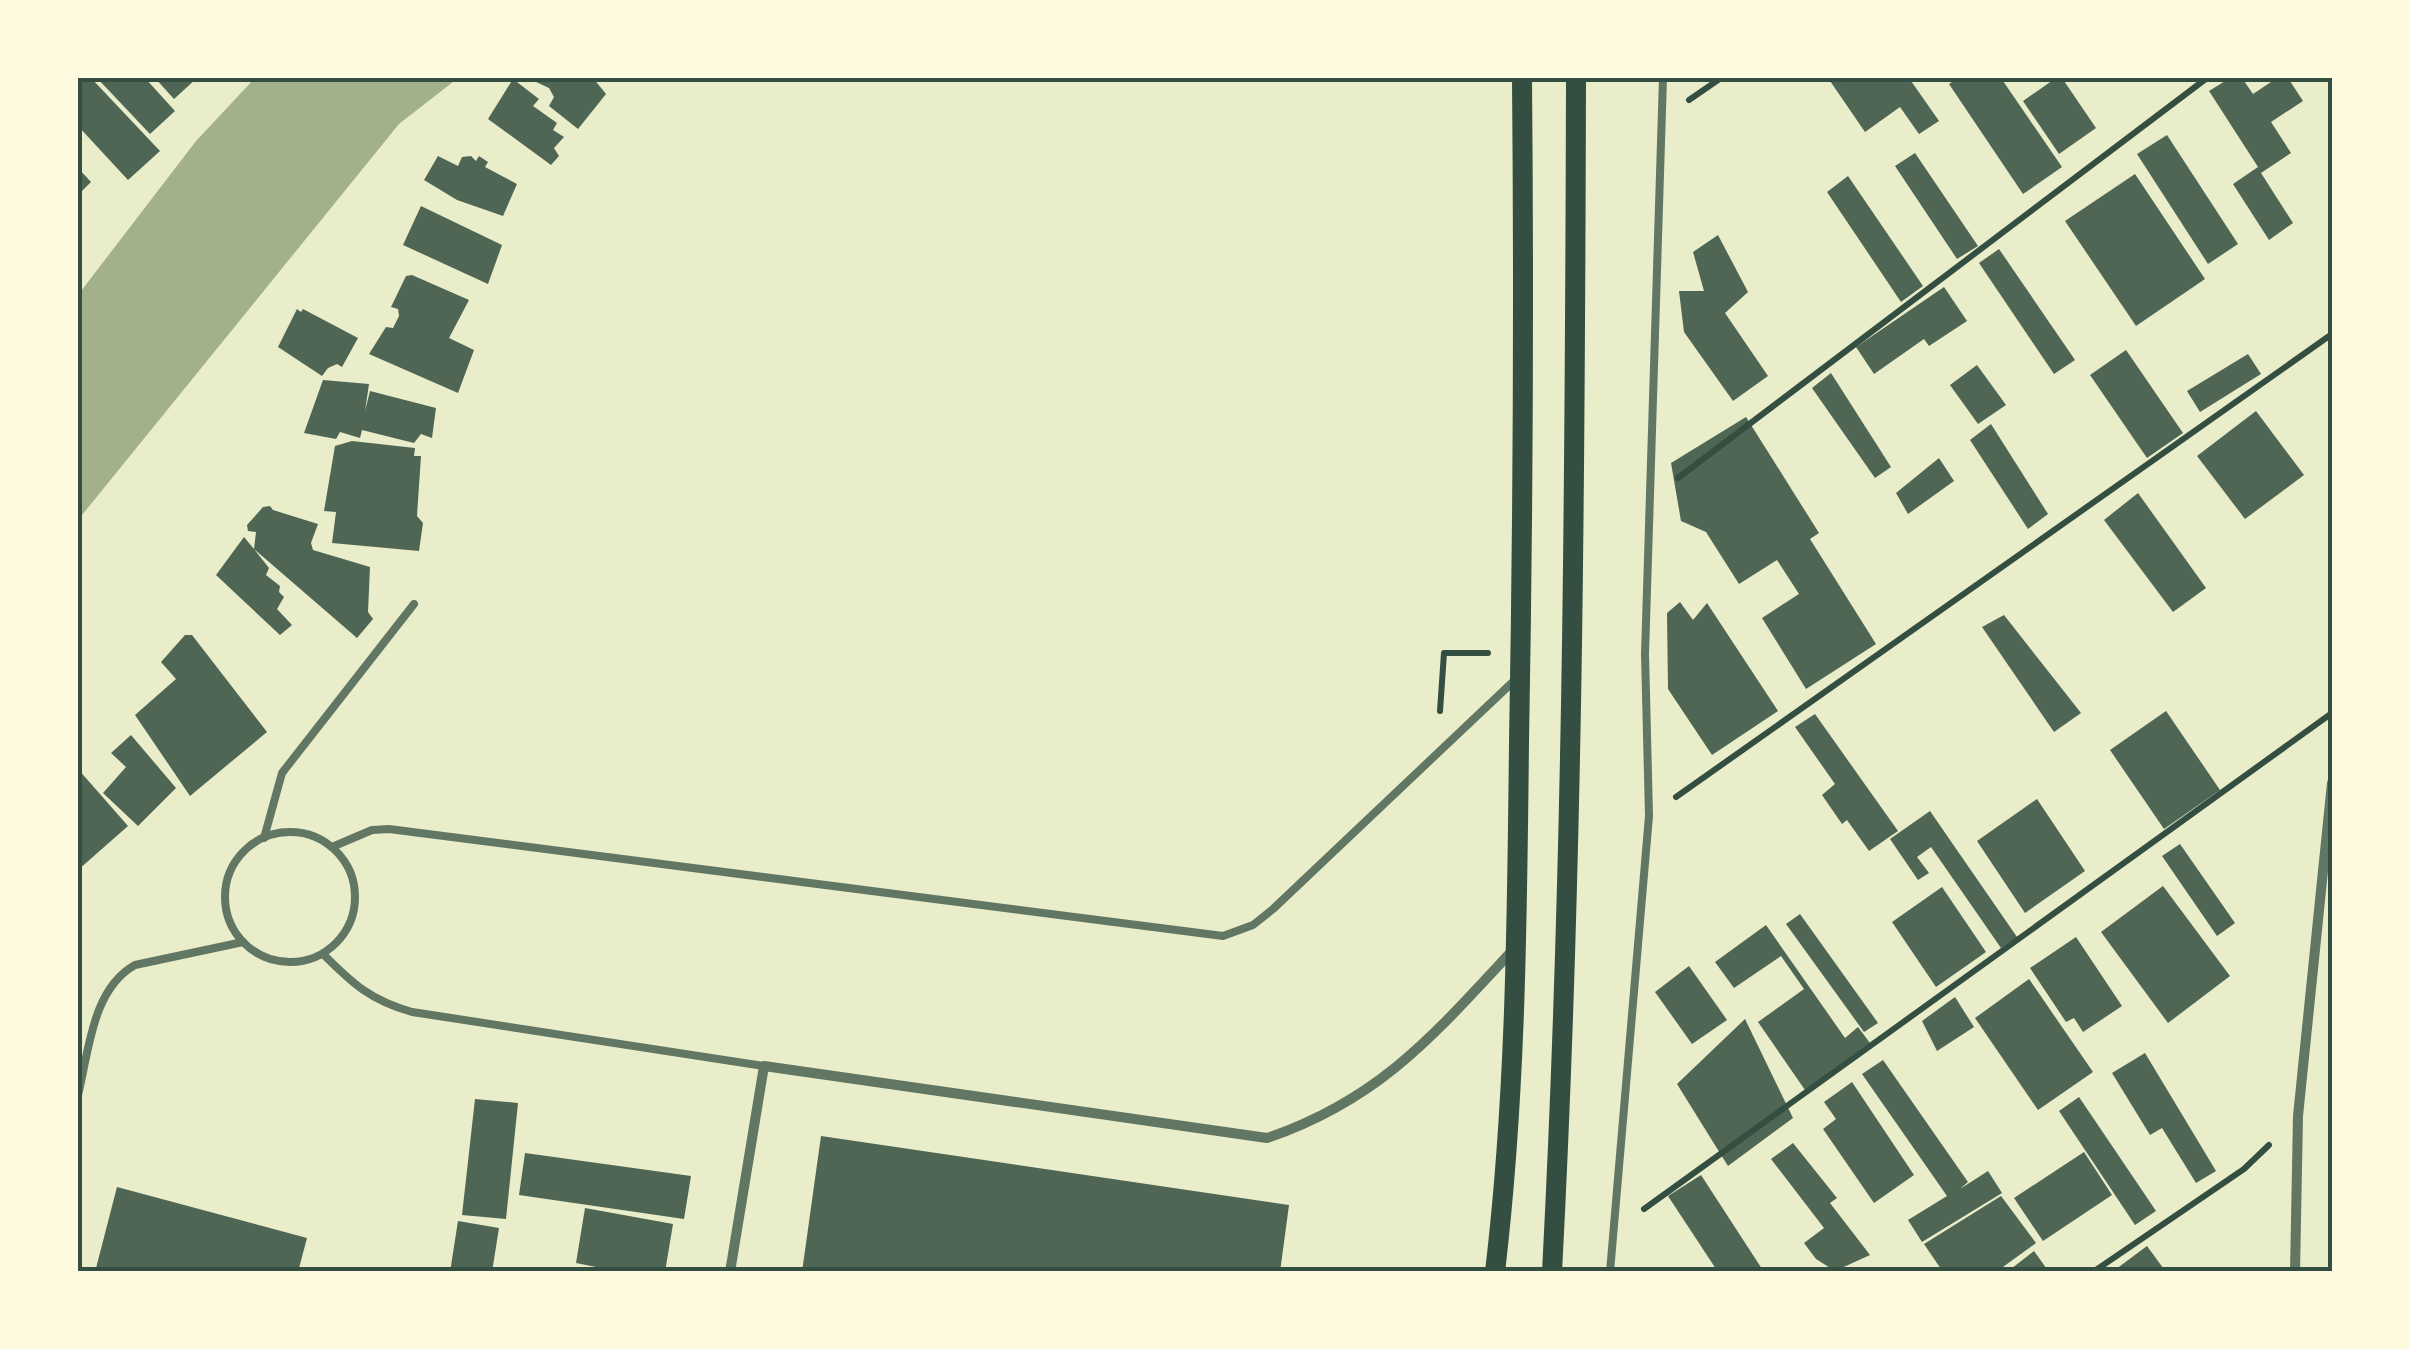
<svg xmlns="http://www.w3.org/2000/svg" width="2410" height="1349" viewBox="0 0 2410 1349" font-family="'Roboto Serif',serif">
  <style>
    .water { fill: #a3b18a }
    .building { fill: #4f6655 }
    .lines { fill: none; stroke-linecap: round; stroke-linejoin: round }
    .path { stroke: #344e41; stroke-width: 6 }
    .service { stroke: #617663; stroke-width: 8 }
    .minor { stroke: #617663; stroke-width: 10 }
    .secondary { stroke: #344e41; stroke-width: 20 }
    .neatline { fill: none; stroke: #344e41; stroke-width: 4 }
  </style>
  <rect width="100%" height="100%" fill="#e9edc9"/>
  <!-- water -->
  <polygon class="water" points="255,78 458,78 399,124 78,520 78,295 196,141"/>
  <!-- building -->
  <g class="building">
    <polygon points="78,78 91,78 160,151 128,180 78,126"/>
    <polygon points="97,78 145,78 175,111 150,134"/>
    <polygon points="155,78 197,78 174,99"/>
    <polygon points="537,78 593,78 606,94 578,129 549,106 554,97 549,88 534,81"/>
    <polygon points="1828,78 1909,78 1939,121 1919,134 1900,107 1865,132"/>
    <polygon points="1958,78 2001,78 2062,167 2023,194 1949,84"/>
    <polygon points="2056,78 2062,78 2096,128 2059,154 2023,101"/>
    <polygon points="2230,78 2242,78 2253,94 2277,78 2288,78 2303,101 2271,122 2291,153 2261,173 2293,223 2269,240 2233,184 2258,167 2209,91"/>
    <polygon points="513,79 539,99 533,106 557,123 553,130 564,137 554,148 559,156 551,165 488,119"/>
    <polygon points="2167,135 2238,244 2208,264 2137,154"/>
    <polygon points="1915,153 1978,246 1957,259 1895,166"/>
    <polygon points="438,156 458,166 462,157 471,156 476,161 479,156 488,162 485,167 517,184 503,216 457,200 424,180"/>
    <polygon points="78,168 91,182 78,195"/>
    <polygon points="2135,174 2205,279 2136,326 2065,221"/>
    <polygon points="1848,176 1923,286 1901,302 1827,192"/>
    <polygon points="421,206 502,245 488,284 403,245"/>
    <polygon points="1718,235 1748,292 1725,313 1768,376 1733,401 1684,332 1679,291 1704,291 1693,252"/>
    <polygon points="1999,249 2075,360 2054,374 1979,263"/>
    <polygon points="412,275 469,300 449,338 474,350 458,393 369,354 386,327 393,328 399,316 398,309 391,307 406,276"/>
    <polygon points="1944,287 1967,321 1929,346 1924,339 1874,374 1856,347"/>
    <polygon points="297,309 301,312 303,309 358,338 342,367 337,364 328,368 322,376 278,347"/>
    <polygon points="2126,350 2183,433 2147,458 2090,375"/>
    <polygon points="2248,354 2261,374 2200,412 2187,391"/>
    <polygon points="1977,365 2006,405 1978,424 1950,385"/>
    <polygon points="1831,373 1891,467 1875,478 1812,388"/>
    <polygon points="323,380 369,384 365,411 370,391 436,408 432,438 421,434 414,443 362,430 360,438 340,432 336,439 304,433"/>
    <polygon points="2256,411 2304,475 2245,519 2197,456"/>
    <polygon points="1746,417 1819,533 1810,539 1876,644 1806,689 1762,618 1799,594 1777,560 1739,584 1706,532 1681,521 1671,463"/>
    <polygon points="1991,424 2048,514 2028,529 1970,440"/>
    <polygon points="352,441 415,448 414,456 421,456 417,516 423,523 419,551 332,543 336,512 324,511 335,446"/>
    <polygon points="1939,458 1954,481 1908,514 1896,493"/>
    <polygon points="2138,493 2206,588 2173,612 2104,520"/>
    <polygon points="270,506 273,510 318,524 311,543 313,550 370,567 368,612 373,619 357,638 254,549 269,568 266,575 280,586 279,592 284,597 277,609 292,625 280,635 216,575 244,537 254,549 256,532 248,531 247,525 263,507"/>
    <polygon points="1680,602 1693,620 1707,603 1778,711 1712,755 1668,689 1667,613"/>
    <polygon points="2004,615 2081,713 2054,732 1982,627"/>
    <polygon points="185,635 192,635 267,732 190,796 135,715 176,679 161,662"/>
    <polygon points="2166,711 2220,790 2164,829 2110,750"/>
    <polygon points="1815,714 1898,831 1869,851 1847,820 1842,824 1822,795 1835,784 1795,727"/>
    <polygon points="131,735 176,788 138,826 103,793 126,767 111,753"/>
    <polygon points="78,769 128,826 78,870"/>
    <polygon points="2037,799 2085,871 2025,913 1977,841"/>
    <polygon points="1930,811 2017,937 2001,948 1931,847 1917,857 1929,873 1918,880 1890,839"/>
    <polygon points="2180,844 2235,923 2217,936 2162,856"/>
    <polygon points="2163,886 2230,976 2168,1023 2101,932"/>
    <polygon points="1942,887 1986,952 1936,987 1892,922"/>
    <polygon points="1800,914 1878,1023 1864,1032 1786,924"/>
    <polygon points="1766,925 1845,1038 1858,1027 1870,1043 1805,1090 1758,1022 1804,989 1781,956 1734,988 1715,962"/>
    <polygon points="2076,937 2122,1006 2083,1032 2074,1018 2066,1022 2030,968"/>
    <polygon points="1689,966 1727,1020 1692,1044 1655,992"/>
    <polygon points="2029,979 2093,1072 2038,1110 1975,1018"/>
    <polygon points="1955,997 1974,1027 1937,1051 1922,1021"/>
    <polygon points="1745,1019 1793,1118 1728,1166 1677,1084"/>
    <polygon points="2145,1053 2216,1171 2196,1183 2162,1128 2150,1135 2112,1073"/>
    <polygon points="1883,1060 1968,1182 1960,1189 1988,1171 2002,1193 1922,1242 1908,1220 1947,1196 1862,1074"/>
    <polygon points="1852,1082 1914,1175 1874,1203 1823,1129 1836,1119 1824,1102"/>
    <polygon points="2079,1097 2156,1211 2135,1225 2059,1111"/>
    <polygon points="475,1099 518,1103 506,1219 462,1215"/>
    <polygon points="821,1136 1289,1205 1280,1272 802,1272"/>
    <polygon points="1793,1143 1837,1198 1830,1203 1870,1255 1835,1271 1816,1259 1804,1243 1824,1228 1771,1159"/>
    <polygon points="2084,1152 2112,1195 2043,1241 2014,1198"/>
    <polygon points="525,1153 691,1176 684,1219 519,1195"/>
    <polygon points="1701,1175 1764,1272 1718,1272 1668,1196"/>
    <polygon points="117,1187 307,1238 298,1272 95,1272"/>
    <polygon points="2001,1196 2036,1243 1996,1272 1943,1272 1924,1244"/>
    <polygon points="585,1208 673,1224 665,1272 621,1272 576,1263"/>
    <polygon points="458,1221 499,1228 492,1272 450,1272"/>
    <polygon points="2147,1246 2166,1272 2112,1272"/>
    <polygon points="2034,1251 2049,1272 2007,1272"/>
  </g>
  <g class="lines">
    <!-- path -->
    <g class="path">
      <polyline points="1689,100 1721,78"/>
      <polyline points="1678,478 2207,78"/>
      <polyline points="1440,711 1444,653 1488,653"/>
      <polyline points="1676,797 2332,334"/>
      <polyline points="1644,1209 2332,713"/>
      <polyline points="2093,1272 2244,1169 2269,1145"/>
    </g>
    <!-- service -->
    <g class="service">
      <circle cx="290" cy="897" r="65"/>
      <polyline points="264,838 282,773 414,604"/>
      <polyline points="332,847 372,830 389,829 1223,936 1253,925 1273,909 1517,678"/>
      <path d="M 323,954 C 353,984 370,1000 412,1012 L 764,1066"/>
      <path d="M 78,1095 C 89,1051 92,989 135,965 L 243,942"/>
      <polyline points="1610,1272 1649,816 1645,654 1663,78"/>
    </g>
    <!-- minor -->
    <g class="minor">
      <path d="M 730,1272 L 764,1066 L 1267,1138 C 1379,1100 1434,1035 1512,951"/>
      <polyline points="2295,1272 2298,1116 2332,783"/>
    </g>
    <!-- secondary -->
    <g class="secondary">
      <path d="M 1495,1272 C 1516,1096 1517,919 1519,743 C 1523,521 1524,299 1522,78"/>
      <path d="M 1552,1272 C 1573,874 1575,476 1576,78"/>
    </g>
  </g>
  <!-- border -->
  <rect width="2410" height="1349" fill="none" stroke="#fefae0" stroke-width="160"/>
  <rect x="80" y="80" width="2250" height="1189" class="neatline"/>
</svg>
